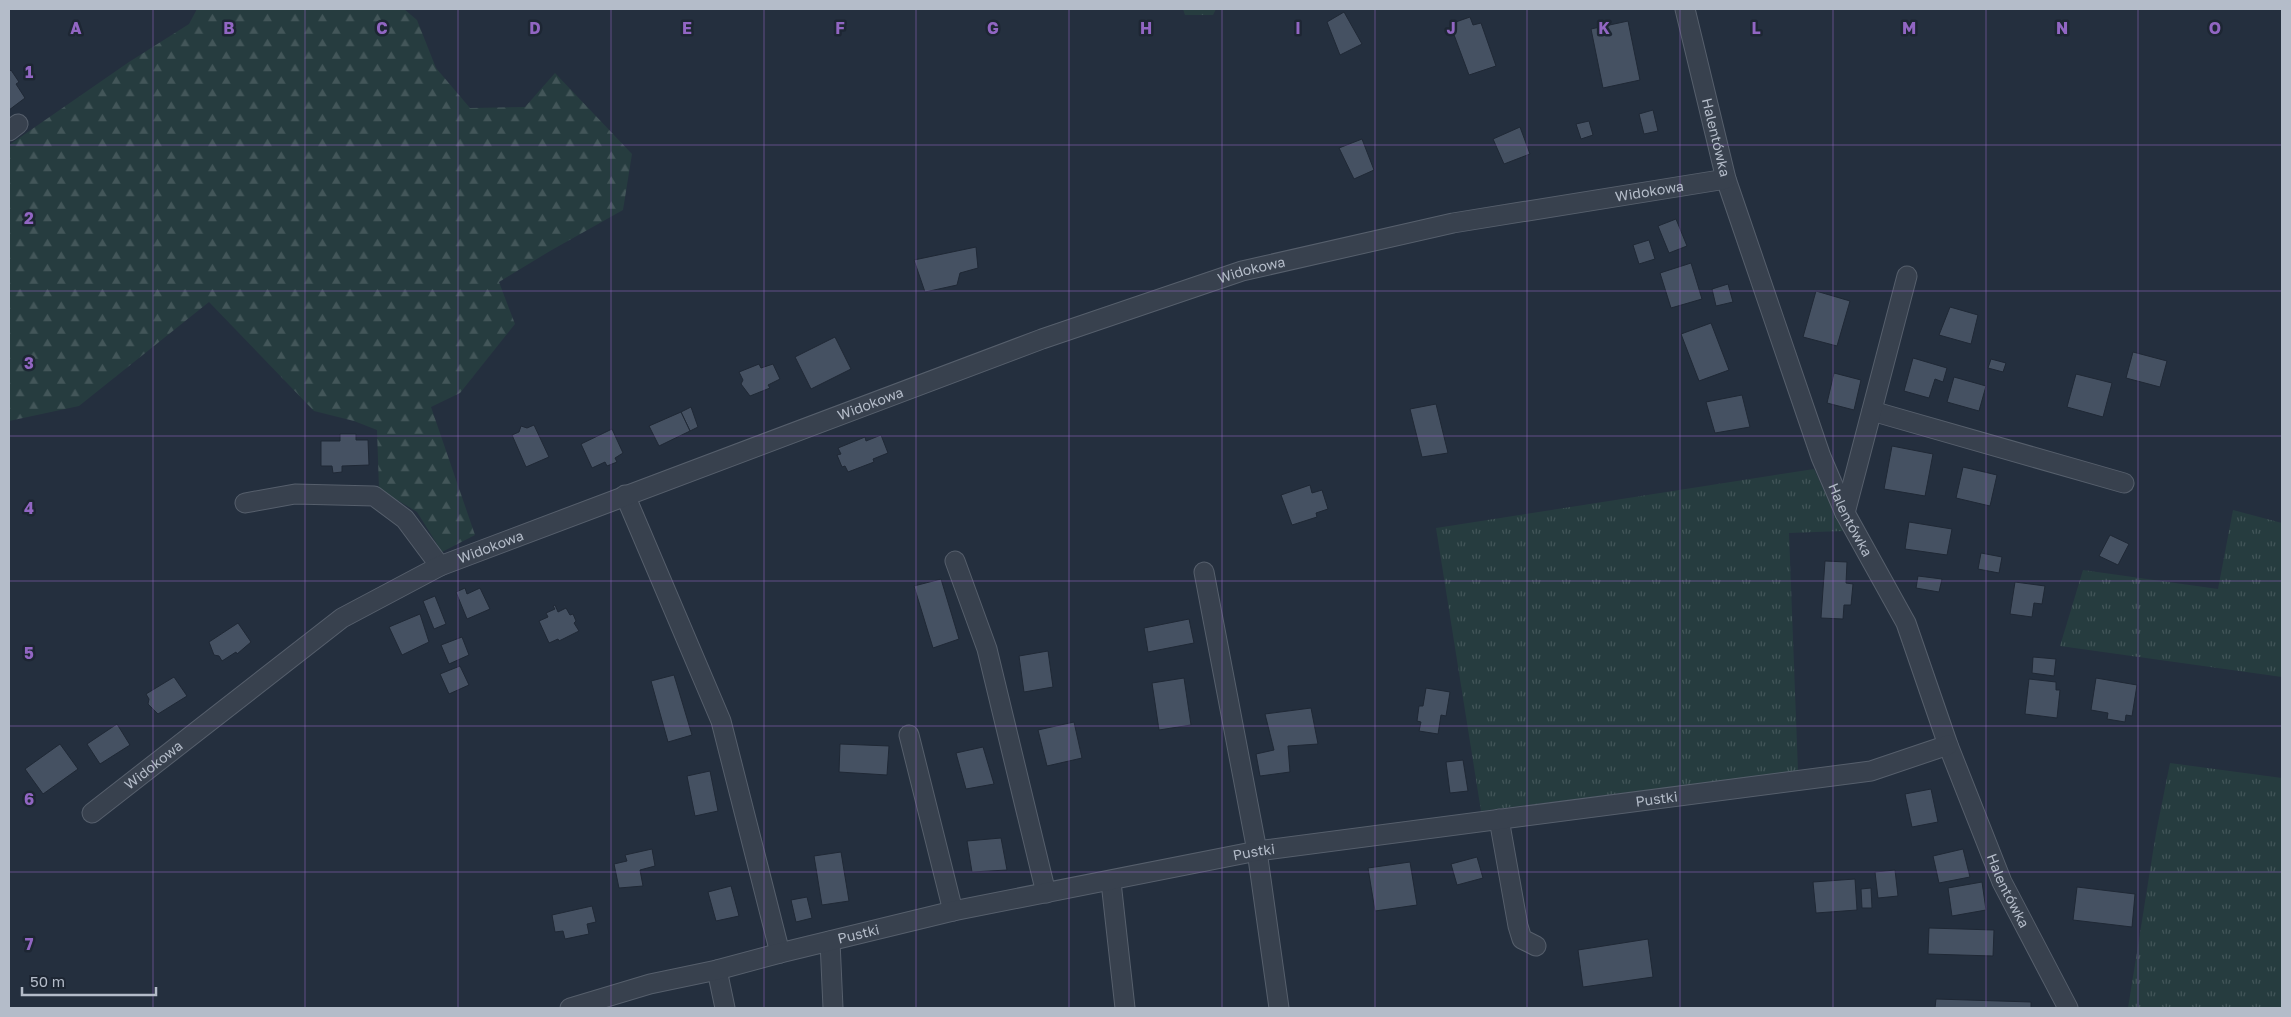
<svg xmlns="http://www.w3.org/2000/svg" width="2291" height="1017" viewBox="0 0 2291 1017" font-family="'Golos Text',sans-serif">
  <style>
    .grass { fill: url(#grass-tufts) }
    .forest { fill: url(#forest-firs) }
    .building { fill: #455162; stroke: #1f2835 }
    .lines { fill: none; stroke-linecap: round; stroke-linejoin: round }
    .minor-casing { stroke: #565f6c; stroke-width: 21 }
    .minor { stroke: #38414e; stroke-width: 19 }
    .grid { fill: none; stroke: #9266c3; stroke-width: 1; stroke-opacity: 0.55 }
    .labels { text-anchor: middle; stroke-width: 5; stroke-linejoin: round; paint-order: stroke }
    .street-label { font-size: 14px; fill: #b4bcc9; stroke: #1d2633 }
    .grid-label { font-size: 16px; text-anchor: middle; font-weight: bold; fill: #9266c3; stroke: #1d2633; stroke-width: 5; stroke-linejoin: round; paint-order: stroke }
  </style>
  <defs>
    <pattern id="grass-tufts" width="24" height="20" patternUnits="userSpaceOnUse" patternTransform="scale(1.25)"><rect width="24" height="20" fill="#263c3f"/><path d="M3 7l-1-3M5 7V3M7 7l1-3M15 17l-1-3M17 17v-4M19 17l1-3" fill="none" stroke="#435659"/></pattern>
    <pattern id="forest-firs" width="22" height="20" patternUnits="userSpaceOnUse" patternTransform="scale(1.25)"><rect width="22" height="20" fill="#263c3f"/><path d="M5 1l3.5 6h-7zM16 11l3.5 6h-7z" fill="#435659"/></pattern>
  </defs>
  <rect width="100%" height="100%" fill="#242f3e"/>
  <!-- grass -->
  <g class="grass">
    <polygon points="1814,469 1843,531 1789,533 1798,771 1481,811 1436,528"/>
    <polygon points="2233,510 2282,523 2282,677 2060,646 2083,570 2218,589"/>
    <polygon points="2170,763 2282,778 2282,1008 2128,1008 2156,833"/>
  </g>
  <!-- forest -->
  <g class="forest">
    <polygon points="197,9 404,9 417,20 436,68 470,108 525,107 555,73 632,154 623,210 550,251 499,282 515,324 460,393 431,407 475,535 442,552 417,512 379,489 377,430 354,421 314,411 209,302 79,406 9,421 9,145 129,62 189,24"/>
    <polygon points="1183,9 1216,9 1213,15 1185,15"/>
  </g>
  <!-- building -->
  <g class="building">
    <polygon points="1344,12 1362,44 1340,55 1327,22"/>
    <polygon points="1470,17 1473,25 1481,23 1496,66 1469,75 1450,24"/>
    <polygon points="1628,21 1640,80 1603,88 1591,29"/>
    <polygon points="11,70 19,82 16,84 25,98 9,110 9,72"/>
    <polygon points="1653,110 1658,131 1644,134 1639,114"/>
    <polygon points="1589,121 1593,135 1581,139 1576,124"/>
    <polygon points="1520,127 1530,154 1504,164 1493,139"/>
    <polygon points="1362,139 1374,170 1354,179 1339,148"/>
    <polygon points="1676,219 1687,246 1669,253 1658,226"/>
    <polygon points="1649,240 1655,259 1639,264 1633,245"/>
    <polygon points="976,247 978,268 960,273 957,285 925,292 914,260"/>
    <polygon points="1691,263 1702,299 1671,308 1660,273"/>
    <polygon points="1728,284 1733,302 1716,306 1712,289"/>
    <polygon points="1816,291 1850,301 1837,346 1803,337"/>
    <polygon points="1950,307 1978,315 1971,344 1939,335"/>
    <polygon points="1711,323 1729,370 1699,381 1681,334"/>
    <polygon points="835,337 851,369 811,389 795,357"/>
    <polygon points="2133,352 2167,361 2160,387 2126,378"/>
    <polygon points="1913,358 1947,368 1943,382 1935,379 1929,398 1904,391"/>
    <polygon points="1991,359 2006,363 2003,372 1988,368"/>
    <polygon points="759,364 761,368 773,364 780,379 768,385 770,388 750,396 741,384 743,380 739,372"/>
    <polygon points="1834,373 1861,380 1854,410 1827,403"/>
    <polygon points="2076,374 2112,383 2103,417 2067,407"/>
    <polygon points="1954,377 1986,386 1979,411 1947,402"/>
    <polygon points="1742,395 1750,427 1715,433 1706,402"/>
    <polygon points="1436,404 1448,453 1422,457 1410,409"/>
    <polygon points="691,407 698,427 690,431 681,412"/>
    <polygon points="681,412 690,431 659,446 649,426"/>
    <polygon points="534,425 549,457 526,467 512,435 519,432 521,426 527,428"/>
    <polygon points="612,429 623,453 615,458 617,462 607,466 605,462 592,468 581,444"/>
    <polygon points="340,434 356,434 356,440 368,440 369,465 342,466 342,472 333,473 332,466 321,466 321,441 340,441"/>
    <polygon points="881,435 888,453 873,459 874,462 848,472 845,466 842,467 837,455 841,454 838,448 865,437 866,441"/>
    <polygon points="1892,446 1933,454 1925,496 1884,489"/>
    <polygon points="1963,467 1997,475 1990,506 1956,498"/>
    <polygon points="1310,485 1312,493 1322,490 1328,509 1316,513 1317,517 1292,525 1281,495"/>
    <polygon points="1909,522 1952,529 1947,555 1905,549"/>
    <polygon points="2110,535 2129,544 2118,565 2099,556"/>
    <polygon points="1981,553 2002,557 1999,573 1978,569"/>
    <polygon points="1825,561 1847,562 1846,583 1853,584 1851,605 1844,605 1843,619 1821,618"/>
    <polygon points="1918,576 1942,579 1939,592 1916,588"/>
    <polygon points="941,579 959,639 933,648 914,586"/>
    <polygon points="2015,582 2045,586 2042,604 2034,603 2032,617 2010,614"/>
    <polygon points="465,588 467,594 480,588 490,609 467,619 456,592"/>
    <polygon points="435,596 446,624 434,629 423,601"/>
    <polygon points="555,605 558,612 566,608 570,615 573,614 576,621 574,623 579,631 559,641 558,639 549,643 539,621 548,617 546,613 555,609 553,606"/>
    <polygon points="420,614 429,642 402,655 389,627"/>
    <polygon points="1189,619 1194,643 1148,652 1144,628"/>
    <polygon points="238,623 251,642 237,654 236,652 222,661 219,656 214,655 209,642"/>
    <polygon points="462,637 469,655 449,664 441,645"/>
    <polygon points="1048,651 1053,687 1024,692 1019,656"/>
    <polygon points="2033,657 2056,659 2054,676 2032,673"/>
    <polygon points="460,666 469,685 449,694 440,674"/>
    <polygon points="674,675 692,735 668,742 651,681"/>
    <polygon points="174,677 187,696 158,714 148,704 149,699 146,694"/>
    <polygon points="1184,678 1191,725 1159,730 1152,683"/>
    <polygon points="2096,678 2137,685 2132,716 2126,715 2125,722 2107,719 2108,713 2091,710"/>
    <polygon points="2029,679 2056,682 2056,690 2060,690 2057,718 2025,714"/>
    <polygon points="1426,688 1450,692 1446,716 1441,715 1438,734 1419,731 1421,722 1417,721 1419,706 1423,706"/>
    <polygon points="1311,708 1318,744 1288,746 1290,772 1260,776 1256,754 1274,750 1265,714"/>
    <polygon points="1074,722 1082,758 1047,766 1038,730"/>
    <polygon points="117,724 130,745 100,764 87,744"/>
    <polygon points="60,744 78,769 43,794 25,769"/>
    <polygon points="840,744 889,746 887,775 839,772"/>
    <polygon points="983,747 994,784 966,789 956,753"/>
    <polygon points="1463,760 1468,791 1450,793 1446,762"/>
    <polygon points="710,771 718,811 695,816 687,776"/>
    <polygon points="1931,789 1938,822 1912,827 1905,794"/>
    <polygon points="1001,838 1007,870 972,872 967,841"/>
    <polygon points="652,849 655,866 640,870 643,886 619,888 614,864 627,861 625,855"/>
    <polygon points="1963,849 1970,877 1939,883 1933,856"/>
    <polygon points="841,852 849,901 822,905 814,856"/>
    <polygon points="1477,857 1483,878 1457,885 1451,864"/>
    <polygon points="1410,862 1417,905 1375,911 1368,868"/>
    <polygon points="1895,870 1898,896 1878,898 1875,872"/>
    <polygon points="1855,879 1857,910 1816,913 1813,882"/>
    <polygon points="1982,882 1986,910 1952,916 1948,888"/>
    <polygon points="731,886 739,916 716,921 708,892"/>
    <polygon points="2077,887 2135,894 2132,927 2073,920"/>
    <polygon points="1871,888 1872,908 1862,908 1861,889"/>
    <polygon points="807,897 812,918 796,922 791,900"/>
    <polygon points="592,906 596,922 587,924 589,934 565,939 563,931 555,932 552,915"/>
    <polygon points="1929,928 1994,930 1993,956 1928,954"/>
    <polygon points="1648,939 1653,977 1583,987 1578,950"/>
    <polygon points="1936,999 2031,1002 2031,1008 1935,1008"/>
  </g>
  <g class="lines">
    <defs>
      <g id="minor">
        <path id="s1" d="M 1685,9 L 1726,179 L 1821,457 L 1845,513 L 1906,623 L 1948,745 L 2002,882 L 2068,1008"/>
        <polyline points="9,131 18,124"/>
        <polyline points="1872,411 2124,483"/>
        <polyline points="625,495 721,721 780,953"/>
        <polyline points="245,503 295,494 374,496 405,519 440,566"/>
        <polyline points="1845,513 1907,276"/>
        <polyline points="955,561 987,649 1046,893"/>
        <polyline points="1204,572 1257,851 1279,1008"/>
        <polyline points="909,735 953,911"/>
        <path id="s2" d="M 92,813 L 342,618 L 440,566 L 1042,339 L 1242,271 L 1453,223 L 1726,179"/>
        <polyline points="1499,819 1518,926 1522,939 1536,946"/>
        <polyline points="1111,882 1125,1008"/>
        <polyline points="830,941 833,1008"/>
        <polyline points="717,970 725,1008"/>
        <path id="s3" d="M 570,1008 L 650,984 L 717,970 L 780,953 L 953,911 L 1257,851 L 1871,771 L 1948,745"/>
      </g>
    </defs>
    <!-- minor casing -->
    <use href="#minor" class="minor-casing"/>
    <!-- minor -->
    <use href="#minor" class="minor"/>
  </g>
  <!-- grid -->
  <path class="grid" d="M 153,9 L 153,1008M 305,9 L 305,1008M 458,9 L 458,1008M 611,9 L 611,1008M 764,9 L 764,1008M 916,9 L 916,1008M 1069,9 L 1069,1008M 1222,9 L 1222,1008M 1375,9 L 1375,1008M 1527,9 L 1527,1008M 1680,9 L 1680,1008M 1833,9 L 1833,1008M 1986,9 L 1986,1008M 2138,9 L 2138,1008M 9,145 L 2282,145M 9,291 L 2282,291M 9,436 L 2282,436M 9,581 L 2282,581M 9,726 L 2282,726M 9,872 L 2282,872"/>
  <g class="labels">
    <!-- street labels -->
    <g class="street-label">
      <text dy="5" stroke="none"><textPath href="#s1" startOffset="132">Halentówka</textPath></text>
      <text dy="5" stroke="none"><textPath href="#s2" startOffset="1698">Widokowa</textPath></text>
      <text dy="5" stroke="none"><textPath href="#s2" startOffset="1292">Widokowa</textPath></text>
      <text dy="5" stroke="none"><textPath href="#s2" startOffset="888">Widokowa</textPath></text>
      <text dy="5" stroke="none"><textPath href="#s1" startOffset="538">Halentówka</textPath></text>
      <text dy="5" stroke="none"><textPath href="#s2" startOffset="482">Widokowa</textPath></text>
      <text dy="5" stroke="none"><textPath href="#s2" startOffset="78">Widokowa</textPath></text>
      <text dy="5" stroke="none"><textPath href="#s3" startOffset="1108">Pustki</textPath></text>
      <text dy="5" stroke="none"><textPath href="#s3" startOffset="702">Pustki</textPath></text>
      <text dy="5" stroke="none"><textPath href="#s1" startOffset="942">Halentówka</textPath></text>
      <text dy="5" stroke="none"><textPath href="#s3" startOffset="298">Pustki</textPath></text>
    </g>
  </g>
  <g class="grid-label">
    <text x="76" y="34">A</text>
    <text x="229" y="34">B</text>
    <text x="382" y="34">C</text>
    <text x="535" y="34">D</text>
    <text x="687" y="34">E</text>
    <text x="840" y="34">F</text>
    <text x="993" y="34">G</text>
    <text x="1146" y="34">H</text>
    <text x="1298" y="34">I</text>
    <text x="1451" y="34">J</text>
    <text x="1604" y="34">K</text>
    <text x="1756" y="34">L</text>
    <text x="1909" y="34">M</text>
    <text x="2062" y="34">N</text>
    <text x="2215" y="34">O</text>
    <text x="29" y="78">1</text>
    <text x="29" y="224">2</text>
    <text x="29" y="369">3</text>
    <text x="29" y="514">4</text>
    <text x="29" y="659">5</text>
    <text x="29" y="805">6</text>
    <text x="29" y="950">7</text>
  </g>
  <!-- border -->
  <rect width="2291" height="1017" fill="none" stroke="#b4bcc9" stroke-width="20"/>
  <!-- scale -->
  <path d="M22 987v8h134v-8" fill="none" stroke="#b4bcc9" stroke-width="2.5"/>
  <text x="30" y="987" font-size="15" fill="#b4bcc9" stroke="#1d2633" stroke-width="4" paint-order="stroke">50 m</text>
</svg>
